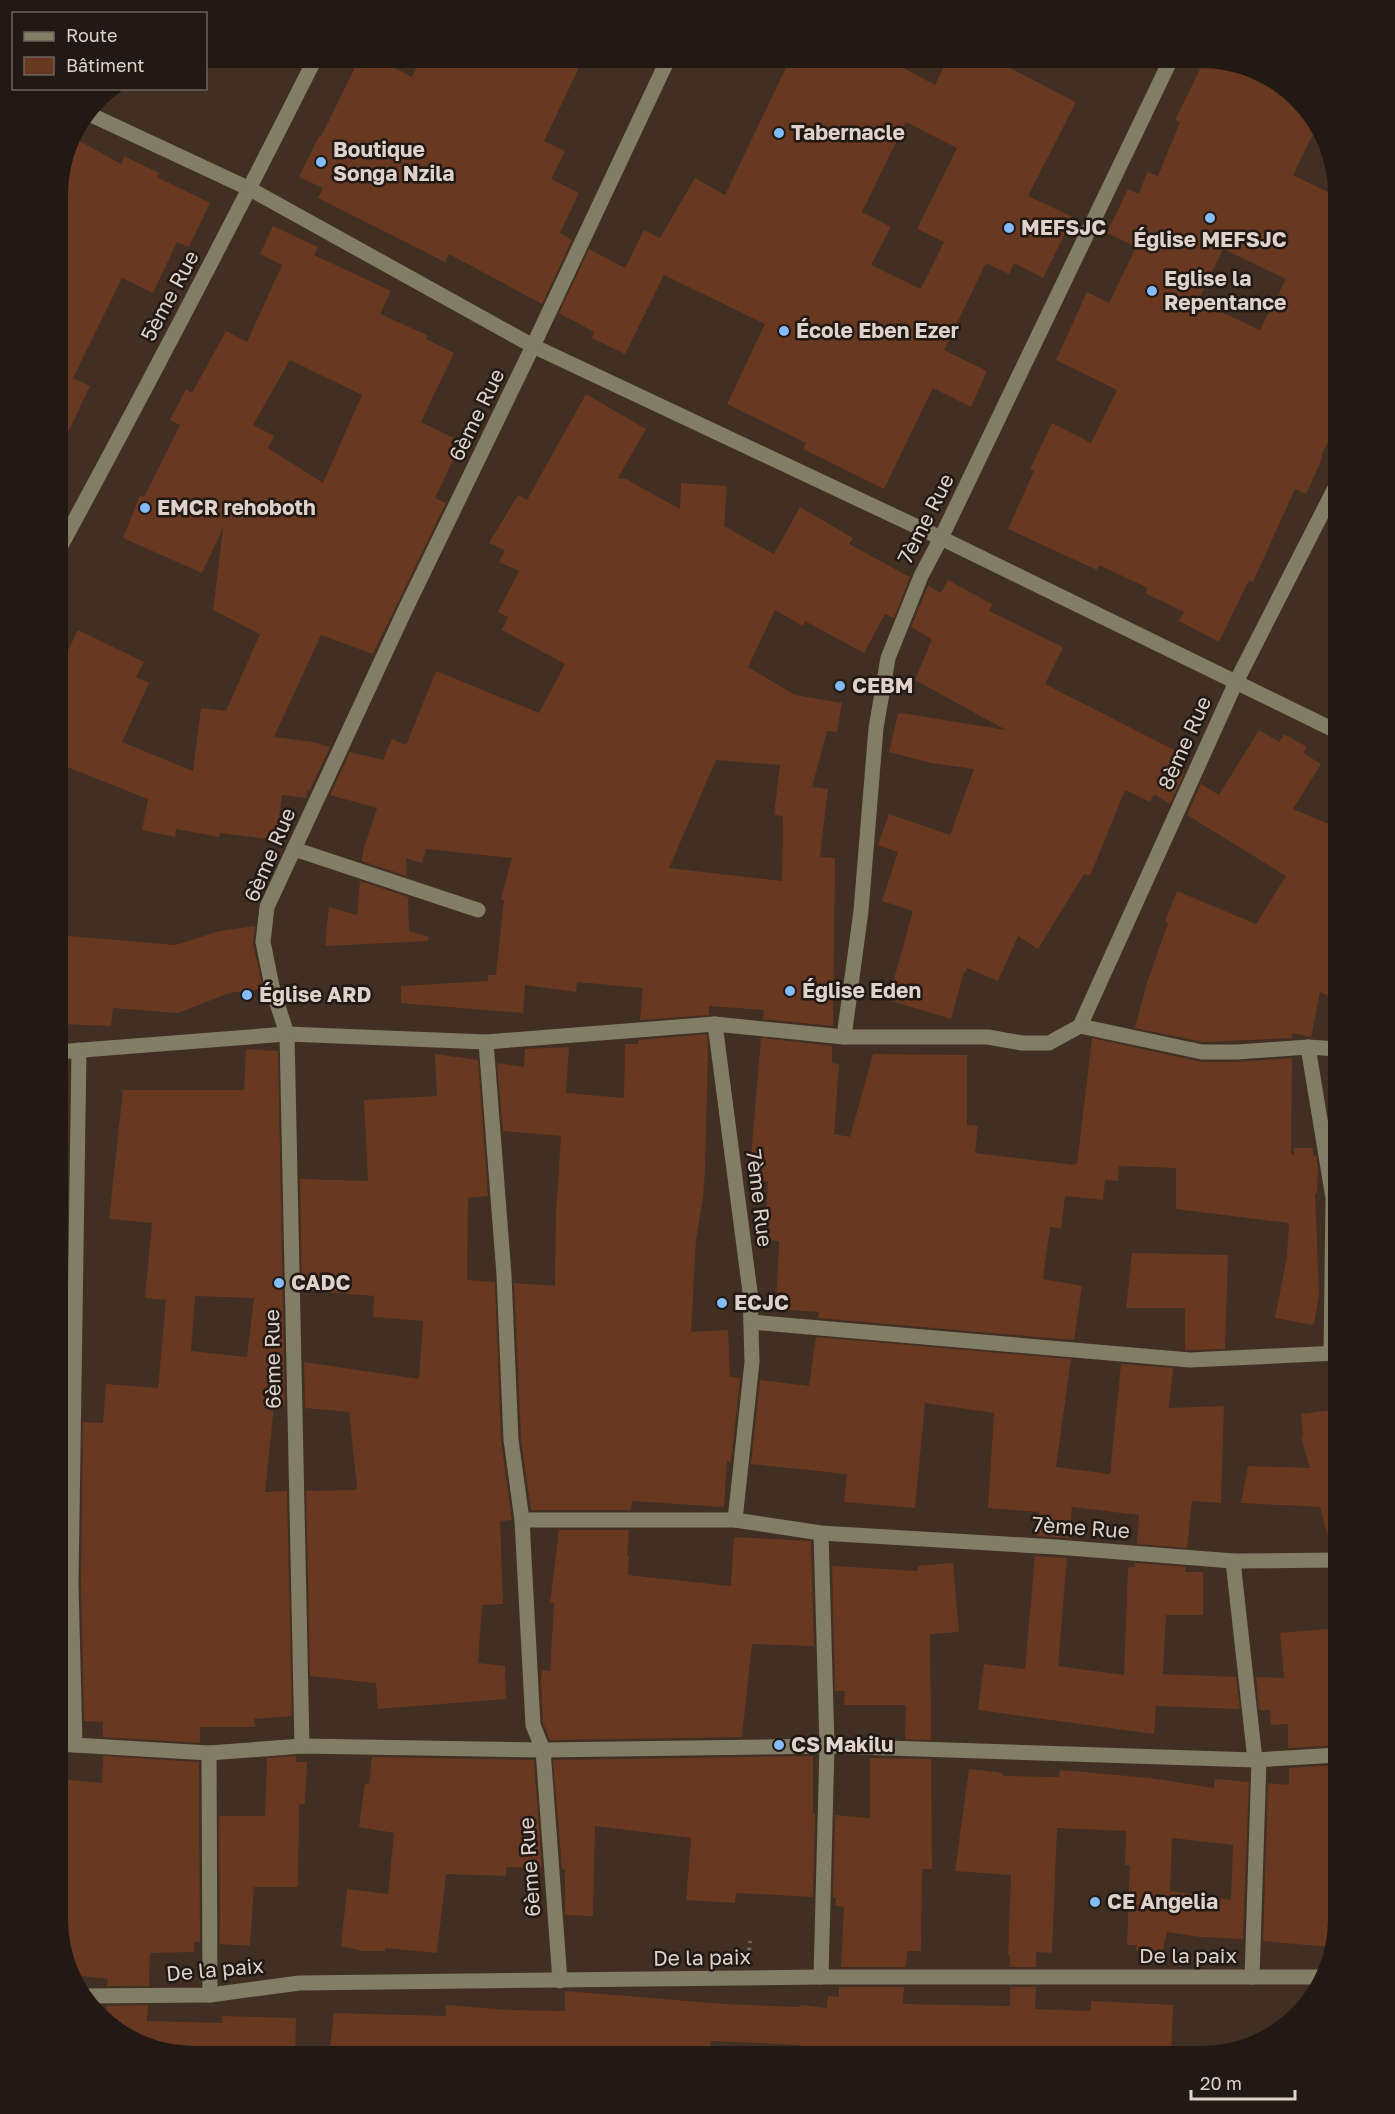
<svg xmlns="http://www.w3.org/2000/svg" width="1395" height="2114" viewBox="0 0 1395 2114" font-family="'Golos Text',sans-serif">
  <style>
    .building { fill: #683820; fill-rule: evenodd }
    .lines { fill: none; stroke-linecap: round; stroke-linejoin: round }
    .path { stroke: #75655a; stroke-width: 4; stroke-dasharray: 4.5 4.5; stroke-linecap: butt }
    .minor { stroke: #827d65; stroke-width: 15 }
    .poi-dot { fill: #82bcfa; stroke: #221914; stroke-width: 2 }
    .labels { text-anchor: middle; stroke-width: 5; stroke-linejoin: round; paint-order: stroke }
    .poi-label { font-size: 21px; font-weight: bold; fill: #ded2cb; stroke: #221914; text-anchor: start }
    .street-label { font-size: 21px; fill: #ded2cb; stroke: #221914 }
  </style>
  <rect width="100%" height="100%" fill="#412f23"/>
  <!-- building -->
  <g class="building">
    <polygon points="360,57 374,57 412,77 421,57 584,57 544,141 565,151 551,179 579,193 560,233 572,240 542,304 449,254 445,262 318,198 323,188 299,177 319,136 321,137"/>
    <path d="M 791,57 L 883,57 L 935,85 L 949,57 L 988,57 L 1076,102 L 1028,196 L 1073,217 L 1043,278 L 1014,263 L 1009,274 L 986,263 L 944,350 L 987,371 L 971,407 L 933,388 L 884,489 L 803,449 L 806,443 L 727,404 L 765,324 L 664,275 L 625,354 L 592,338 L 594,332 L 559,313 L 589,249 L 625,268 L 644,230 L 660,238 L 695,178 L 725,195 ZM 906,122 L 957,148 L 917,229 L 944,242 L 921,289 L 871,265 L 891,227 L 862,212 Z"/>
    <path d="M 1206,57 L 1277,91 L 1280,83 L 1318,124 L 1293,175 L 1338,197 L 1338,422 L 1321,456 L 1323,457 L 1306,494 L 1295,489 L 1253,582 L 1249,580 L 1219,642 L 1179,621 L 1184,612 L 1145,593 L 1148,588 L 1099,565 L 1097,570 L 1008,529 L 1034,471 L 1030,469 L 1052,423 L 1091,443 L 1117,390 L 1056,360 L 1087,292 L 1109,303 L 1136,247 L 1107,233 L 1128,189 L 1139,194 L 1147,172 L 1158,176 L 1180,122 L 1175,120 ZM 1223,249 L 1286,279 L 1260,330 L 1198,301 Z"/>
    <polygon points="71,136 121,164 124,156 159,173 157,177 210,203 189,247 177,242 153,293 122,278 73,378 90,386 57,456 57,185 68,141"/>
    <path d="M 273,226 L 318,247 L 314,255 L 391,291 L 380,314 L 427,335 L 426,339 L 454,353 L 421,422 L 462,442 L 435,498 L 446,503 L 373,654 L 321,635 L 274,737 L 313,742 L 330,747 L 310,790 L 307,790 L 306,798 L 282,795 L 276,840 L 220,833 L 219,837 L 176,829 L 175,837 L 142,830 L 148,799 L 57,763 L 57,673 L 78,630 L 144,662 L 136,677 L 149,683 L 122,742 L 193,771 L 201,708 L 226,711 L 260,634 L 213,610 L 223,528 L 202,573 L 123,538 L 140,495 L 144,497 L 180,425 L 170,420 L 186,389 L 192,393 L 226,331 L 247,342 L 282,265 L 260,254 ZM 290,360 L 362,395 L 323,483 L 268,448 L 274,436 L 253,425 Z"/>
    <path d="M 586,394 L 646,429 L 618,478 L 626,479 L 680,509 L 681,483 L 727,486 L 724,526 L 774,554 L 800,507 L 853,538 L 849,544 L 910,577 L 894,618 L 885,614 L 864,653 L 805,621 L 803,626 L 775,610 L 748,667 L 795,695 L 842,703 L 837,732 L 827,731 L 812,787 L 828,789 L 820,857 L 835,858 L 833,1026 L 763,1019 L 764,1010 L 709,1006 L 709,1015 L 640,1020 L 643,988 L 577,982 L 576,992 L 525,985 L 523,1013 L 401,1003 L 401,986 L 488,981 L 488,975 L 496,975 L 504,900 L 501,899 L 512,858 L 426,849 L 422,863 L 406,858 L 407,876 L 362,861 L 363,851 L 377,808 L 330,795 L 350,752 L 383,760 L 392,739 L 406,745 L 436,671 L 539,713 L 565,664 L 502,630 L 508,617 L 498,612 L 519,571 L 499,562 L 505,550 L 489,543 L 518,495 L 527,500 ZM 716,760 L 780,765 L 774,815 L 783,816 L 782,881 L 669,868 Z"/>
    <polygon points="948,580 992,604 989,611 1063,647 1045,684 1176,751 1169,764 1184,774 1170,804 1154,794 1150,802 1125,790 1090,876 1084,874 1038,949 1018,936 998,981 967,968 966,972 964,972 951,1019 888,1000 913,911 882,901 898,852 878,845 889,814 950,835 974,769 931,763 889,752 898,714 901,713 1006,730 915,680 932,639 911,627 928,586 941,593"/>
    <polygon points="1259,730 1279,742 1284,734 1307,747 1303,753 1321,764 1293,809 1338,828 1338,1000 1320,992 1311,1037 1292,1033 1292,1038 1203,1042 1135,1028 1147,983 1168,923 1165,921 1177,891 1256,924 1286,876 1187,815 1201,784 1219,795"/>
    <polygon points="360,881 408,897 409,931 429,937 428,941 325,946 329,907 357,915"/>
    <polygon points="255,926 253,944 263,989 229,993 178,1013 113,1008 111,1026 57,1024 57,935 175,945 220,931"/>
    <polygon points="707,1034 708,1045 705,1171 703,1197 696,1240 691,1332 728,1330 730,1377 740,1378 731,1462 727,1461 724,1507 632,1501 631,1510 531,1510 521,1439 514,1283 555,1286 556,1212 561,1136 503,1131 497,1063 524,1067 525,1049 569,1047 566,1093 624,1098 625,1044 638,1044 639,1040"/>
    <polygon points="761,1038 832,1046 832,1063 839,1064 834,1134 850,1137 873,1054 967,1055 967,1125 978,1126 975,1153 1074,1165 1074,1164 1077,1164 1092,1038 1202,1062 1238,1062 1292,1058 1291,1155 1294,1155 1294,1148 1313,1148 1313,1156 1316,1156 1318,1167 1317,1193 1315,1193 1319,1294 1314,1325 1275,1318 1287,1256 1289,1223 1176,1209 1176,1168 1119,1166 1118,1181 1105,1180 1103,1200 1065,1196 1061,1229 1050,1227 1043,1279 1082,1286 1074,1340 818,1318 819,1312 776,1309 779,1241 765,1240 768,1182 749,1180"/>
    <path d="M 246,1049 L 278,1051 L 285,1406 L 274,1406 L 265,1492 L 287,1491 L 292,1716 L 254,1719 L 255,1727 L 200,1727 L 200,1743 L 103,1737 L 103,1722 L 84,1721 L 81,1584 L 83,1422 L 103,1423 L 106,1384 L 158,1388 L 166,1300 L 145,1298 L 152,1223 L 109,1219 L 123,1090 L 244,1090 ZM 195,1296 L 254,1298 L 247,1357 L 191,1351 Z"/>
    <polygon points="435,1054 478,1060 488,1196 468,1198 467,1280 495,1282 501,1440 512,1520 500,1521 503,1604 482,1605 478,1663 505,1666 506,1699 378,1709 376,1683 310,1676 306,1491 356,1490 357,1487 349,1412 305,1408 304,1362 419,1379 423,1321 373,1317 374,1296 302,1290 300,1179 368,1181 364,1100 437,1096"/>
    <polygon points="1132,1253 1228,1255 1225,1349 1185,1350 1185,1308 1126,1308"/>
    <polygon points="816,1337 1071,1359 1056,1467 1110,1474 1121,1364 1173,1368 1169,1408 1224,1406 1221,1503 1192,1501 1187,1548 1137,1544 1139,1515 1072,1507 1069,1538 1037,1536 1039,1512 988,1508 994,1413 925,1403 915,1508 844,1502 847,1474 751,1464 760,1380 809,1386"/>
    <polygon points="1338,1409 1338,1540 1329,1541 1320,1507 1241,1503 1248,1466 1310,1468 1301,1437 1303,1436 1301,1414"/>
    <polygon points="57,1421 64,1422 61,1584 65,1720 57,1720"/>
    <polygon points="559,1530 629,1530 627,1556 629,1556 628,1575 731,1586 734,1537 811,1541 814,1646 752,1644 742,1737 550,1740 543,1723 541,1684 542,1670 550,1671 554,1603 550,1603"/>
    <polygon points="1035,1556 1067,1558 1058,1666 1124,1675 1128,1567 1135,1567 1135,1563 1186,1567 1185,1572 1203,1572 1203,1615 1166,1615 1163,1674 1236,1677 1240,1709 1156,1706 1154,1734 978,1710 984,1664 1025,1669"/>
    <polygon points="953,1563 959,1632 930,1634 931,1740 905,1739 906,1705 844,1705 845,1691 835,1691 832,1566 918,1571 918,1566"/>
    <polygon points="1338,1628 1338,1745 1288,1748 1288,1724 1271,1725 1270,1710 1259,1710 1256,1677 1284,1678 1280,1633"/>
    <polygon points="103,1756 199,1762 200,1942 194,1942 194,1952 150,1953 149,1986 107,1986 108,1979 72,1975 57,1920 57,1779 102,1783"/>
    <polygon points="296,1756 296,1762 307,1762 305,1804 299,1804 298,1887 254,1887 250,1946 220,1944 219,1816 265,1816 267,1758"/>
    <polygon points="813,1756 813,1813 815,1814 813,1897 736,1893 735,1903 686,1900 691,1838 595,1826 593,1916 565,1915 565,1869 562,1869 553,1760"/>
    <polygon points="372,1757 534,1760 542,1868 506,1867 506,1876 446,1874 437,1953 385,1948 385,1951 363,1951 341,1946 347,1889 388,1894 394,1833 359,1827 365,1784 369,1784"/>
    <polygon points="870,1758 931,1759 932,1869 922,1869 921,1951 907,1951 906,1967 841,1967 844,1907 835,1906 836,1898 833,1898 835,1815 870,1818"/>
    <polygon points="1338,1765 1338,1895 1333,1894 1330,1947 1263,1941 1268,1783 1289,1785 1289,1768"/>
    <path d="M 969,1769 L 1003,1773 L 1003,1776 L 1059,1777 L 1060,1770 L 1150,1778 L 1214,1788 L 1215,1779 L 1249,1782 L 1243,1939 L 1201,1937 L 1167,1932 L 1162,1955 L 1136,1950 L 1137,1945 L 1127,1945 L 1130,1865 L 1125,1865 L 1126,1831 L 1057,1828 L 1052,1953 L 1036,1952 L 1036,1967 L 1010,1967 L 1010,1955 L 1008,1955 L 1011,1875 L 955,1871 ZM 1172,1838 L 1233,1845 L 1231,1900 L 1170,1891 Z"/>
    <polygon points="839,1987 904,1987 903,2004 1010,2006 1010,1987 1036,1987 1035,2009 1091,2011 1091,2001 1173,2005 1171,2057 1089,2057 1035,2053 1035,2057 799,2057 801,2045 711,2041 709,2057 483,2057 440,2054 440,2057 329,2057 334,2013 446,2016 446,2005 511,2010 565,2011 565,1991 723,2004 799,2007 800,2005 827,2008 828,1996 839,1997"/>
    <polygon points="148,2005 147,2021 222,2023 222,2016 296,2018 295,2057 179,2055 125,2039 106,2019 107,2006"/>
  </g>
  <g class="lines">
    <!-- path -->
    <polyline class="path" points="749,1952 750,1941"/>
    <!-- minor -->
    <g class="minor">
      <polyline points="87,113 250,189 533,346 941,538 1338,732"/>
      <path d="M 57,553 C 146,389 232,224 316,57"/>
      <polyline points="294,849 478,910"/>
      <polyline points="715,1024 750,1292 752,1362 735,1520"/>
      <polyline points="1080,1026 1236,682 1338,482"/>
      <polyline points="844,1037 861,911 876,728 888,658 921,576 941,538 1172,57"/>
      <polyline points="486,1042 504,1275 511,1440 522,1520 533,1725 543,1750 560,1981"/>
      <polyline points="1308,1047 1333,1198 1331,1353"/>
      <polyline points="57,1052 287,1034 486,1042 715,1024 844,1037 988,1037 1022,1043 1049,1043 1080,1026 1202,1052 1237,1052 1308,1047 1338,1049"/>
      <polyline points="751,1322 1190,1360 1338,1353"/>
      <polyline points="522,1520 735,1520 821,1533 1056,1547 1233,1561 1338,1560"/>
      <polyline points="1233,1561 1255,1760"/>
      <polyline points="57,1744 209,1753 302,1746 543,1750 827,1746 1255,1760 1338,1755"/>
      <polyline points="75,1745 71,1584 79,1050"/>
      <polyline points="302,1746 287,1034 273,991 263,942 267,907 406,608 533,346 669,57"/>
      <polyline points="209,1753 210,1995"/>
      <polyline points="821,1977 827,1746 821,1533"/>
      <polyline points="1252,1977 1259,1760"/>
      <polyline points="83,1996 210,1995 299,1983 821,1977 1323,1977"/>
    </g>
  </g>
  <!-- markers -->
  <g class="poi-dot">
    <circle cx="779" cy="133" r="6"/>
    <circle cx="321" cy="162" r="6"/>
    <circle cx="1210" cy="218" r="6"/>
    <circle cx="1009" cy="228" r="6"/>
    <circle cx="1152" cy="291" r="6"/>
    <circle cx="784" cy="331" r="6"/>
    <circle cx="145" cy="508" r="6"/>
    <circle cx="840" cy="686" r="6"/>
    <circle cx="790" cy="991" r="6"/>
    <circle cx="247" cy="995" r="6"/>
    <circle cx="279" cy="1283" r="6"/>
    <circle cx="722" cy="1303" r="6"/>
    <circle cx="779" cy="1745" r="6"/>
    <circle cx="1095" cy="1902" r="6"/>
  </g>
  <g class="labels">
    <!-- poi labels -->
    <g class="poi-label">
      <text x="791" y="140">Tabernacle</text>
      <text x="333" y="157">Boutique<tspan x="333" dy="24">Songa Nzila</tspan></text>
      <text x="1021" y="235">MEFSJC</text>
      <text x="1210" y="247" text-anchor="middle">Église MEFSJC</text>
      <text x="1164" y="286">Eglise la<tspan x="1164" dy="24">Repentance</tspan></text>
      <text x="796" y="338">École Eben Ezer</text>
      <text x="157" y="515">EMCR rehoboth</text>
      <text x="852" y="693">CEBM</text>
      <text x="802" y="998">Église Eden</text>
      <text x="259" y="1002">Église ARD</text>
      <text x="291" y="1290">CADC</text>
      <text x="734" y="1310">ECJC</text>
      <text x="791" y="1752">CS Makilu</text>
      <text x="1107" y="1909">CE Angelia</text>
    </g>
    <!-- street labels -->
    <g class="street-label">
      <text transform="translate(170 296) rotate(-62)" y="7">5ème Rue</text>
      <text transform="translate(477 415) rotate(-64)" y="7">6ème Rue</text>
      <text transform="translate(926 519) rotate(-63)" y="7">7ème Rue</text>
      <text transform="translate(1185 743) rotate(-66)" y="7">8ème Rue</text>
      <text transform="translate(270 855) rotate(-67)" y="7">6ème Rue</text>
      <text transform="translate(759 1198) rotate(83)" y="7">7ème Rue</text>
      <text transform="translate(273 1359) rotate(-91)" y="7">6ème Rue</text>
      <text transform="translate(1081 1528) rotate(4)" y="7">7ème Rue</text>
      <text transform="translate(530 1867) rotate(-94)" y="7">6ème Rue</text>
      <text x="1188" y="1963">De la paix</text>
      <text transform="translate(702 1958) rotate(-1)" y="7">De la paix</text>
      <text transform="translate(215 1970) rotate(-5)" y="7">De la paix</text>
    </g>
  </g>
  <!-- crop -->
  <path d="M0 0H1395V2114H0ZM194 68H1202A126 126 0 0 1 1328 194V1920A126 126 0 0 1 1202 2046H194A126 126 0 0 1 68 1920V194A126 126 0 0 1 194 68Z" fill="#221914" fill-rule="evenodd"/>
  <!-- legend -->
  <rect x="12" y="12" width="195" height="78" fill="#221914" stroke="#6d635d" stroke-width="1.5"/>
  <rect x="24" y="32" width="30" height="9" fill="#827d65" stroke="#6d635d" stroke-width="1.5"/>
  <text x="66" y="42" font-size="18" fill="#ded2cb">Route</text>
  <rect x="24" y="57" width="30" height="18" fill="#683820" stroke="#6d635d" stroke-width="1.5"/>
  <text x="66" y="72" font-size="18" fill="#ded2cb">Bâtiment</text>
  <!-- scale -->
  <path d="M1191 2090v9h104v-9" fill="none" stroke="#ded2cb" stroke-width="3"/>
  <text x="1200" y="2090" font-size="18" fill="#ded2cb" stroke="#221914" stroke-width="4.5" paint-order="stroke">20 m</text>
</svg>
